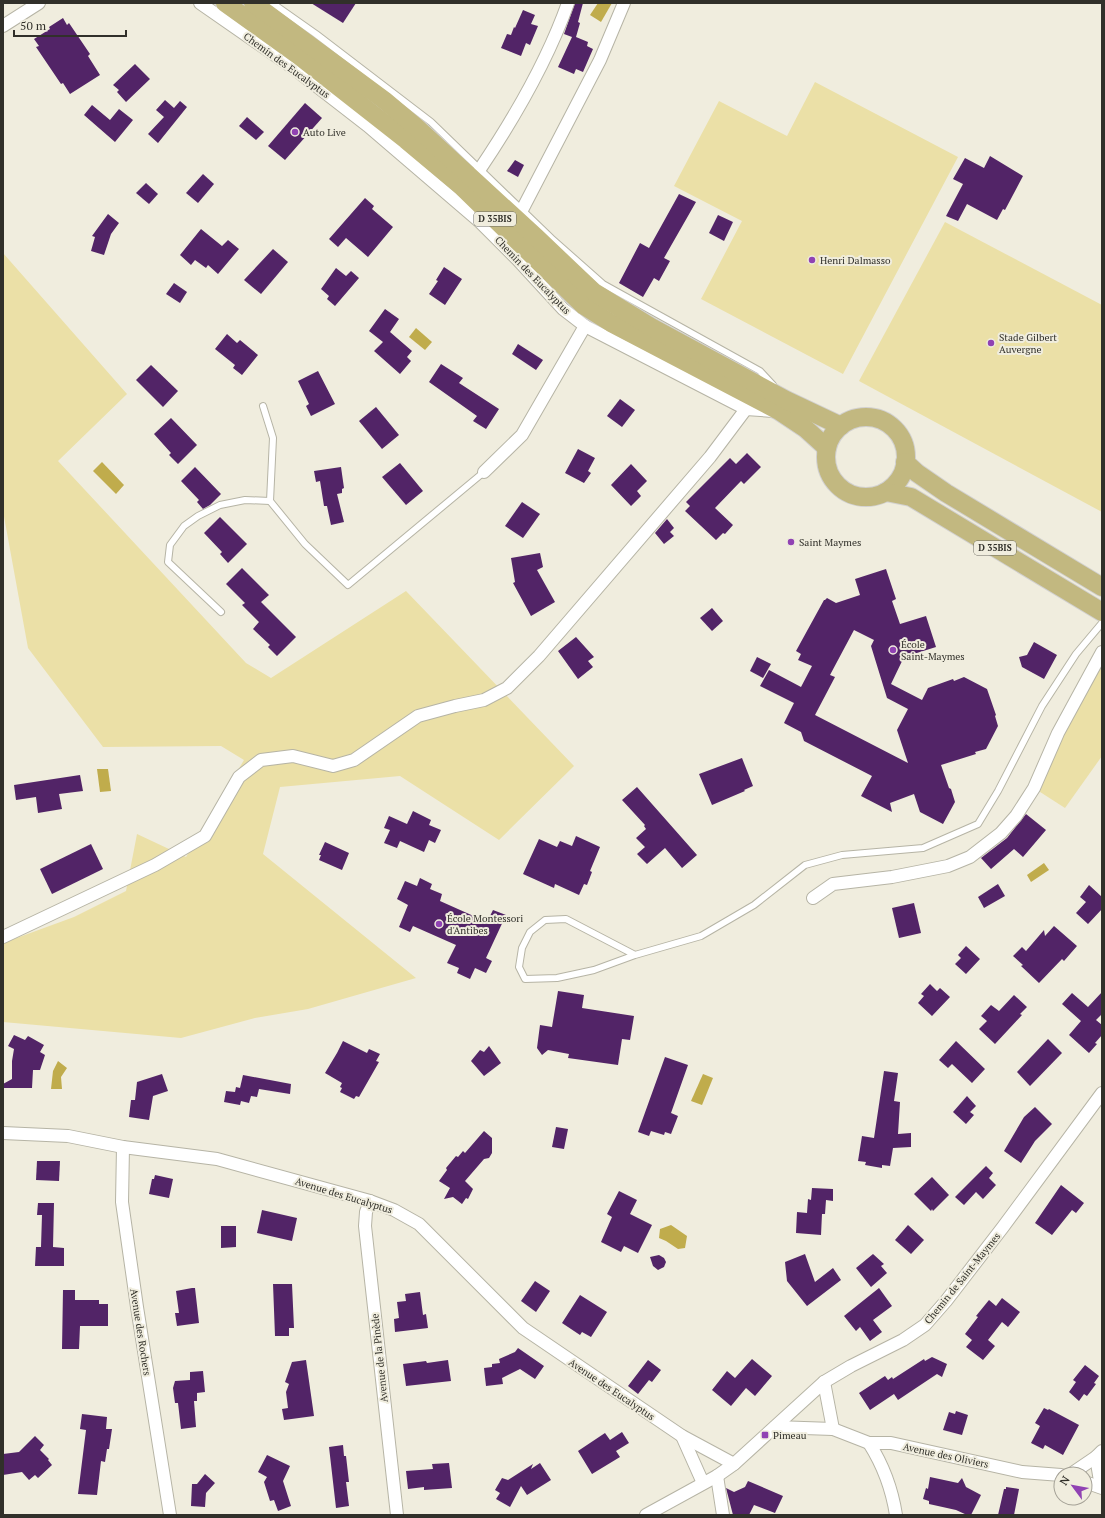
<svg xmlns="http://www.w3.org/2000/svg" width="1105" height="1518" viewBox="0 0 1105 1518" font-family="'PT Serif',serif">
  <style>
    .green { fill: #ebe0a7 }
    .water { fill: #c0ac4c }
    .building { fill: #522467; fill-rule: evenodd }
    .lines { fill: none; stroke-linecap: round; stroke-linejoin: round }
    .lane-casing { stroke: #b6b4a5; stroke-width: 8 }
    .street-casing { stroke: #b6b4a5; stroke-width: 14 }
    .primary-casing { stroke: #d2d1d0; stroke-width: 20 }
    .lane { stroke: #fff; stroke-width: 6 }
    .street { stroke: #fff; stroke-width: 12 }
    .primary { stroke: #c2b880; stroke-width: 18 }
    .poi-dot { fill: #9042b3; stroke: #f0edde; stroke-width: 1.5 }
    .labels { text-anchor: middle; stroke-width: 4; stroke-linejoin: round; paint-order: stroke }
    .shield { fill: #f0edde; stroke: #6a6960; stroke-width: 1 }
    .shield-label { font-size: 9px; font-weight: bold; fill: #31302a }
    .street-label { font-size: 10px; fill: #31302a; stroke: #f0edde }
    .poi-label { font-size: 10px; fill: #31302a; stroke: #f0edde; text-anchor: start }
  </style>
  <rect width="100%" height="100%" fill="#f0edde"/>
  <!-- green -->
  <g class="green">
    <polygon points="815,82 958,157 843,374 701,299 742,221 674,186 719,101 787,136"/>
    <polygon points="945,222 1102,305 1102,512 859,381"/>
    <polygon points="3,253 127,394 58,461 246,663 271,678 406,591 574,766 499,840 400,776 280,787 263,854 416,978 308,1009 255,1018 181,1038 3,1022 3,943 74,917 126,891 137,834 186,857 244,760 221,746 103,747 28,648 3,511"/>
    <polygon points="1102,663 1102,756 1065,808 1037,790 1057,747"/>
  </g>
  <!-- water -->
  <g class="water">
    <polygon points="598,3 612,3 601,22 590,15"/>
    <polygon points="416,328 432,342 425,350 409,337"/>
    <polygon points="102,462 124,485 116,494 93,471"/>
    <polygon points="97,769 108,769 111,791 100,792"/>
    <polygon points="1044,863 1049,870 1031,882 1027,875"/>
    <polygon points="58,1061 67,1068 61,1077 62,1089 51,1089 53,1071"/>
    <polygon points="703,1074 713,1078 702,1105 691,1101"/>
    <polygon points="671,1225 687,1236 685,1248 678,1249 666,1241 659,1238 660,1229"/>
  </g>
  <!-- building -->
  <g class="building">
    <polygon points="311,3 356,3 343,23"/>
    <polygon points="575,3 583,3 578,22 580,23 576,37 588,42 587,46 593,49 583,72 576,69 574,74 558,67 572,37 564,34"/>
    <polygon points="523,10 535,15 531,24 538,26 530,45 526,43 521,56 501,48 507,34 511,35 514,27 515,28"/>
    <polygon points="63,18 67,25 69,23 90,54 88,56 100,75 70,94 63,83 61,84 36,47 39,46 34,39 50,29 49,27"/>
    <polygon points="135,64 150,79 126,102 117,92 119,90 113,85"/>
    <polygon points="165,100 174,108 180,101 187,107 158,143 148,134 164,117 156,110"/>
    <polygon points="305,103 322,118 285,160 268,146"/>
    <polygon points="92,105 110,120 119,109 133,120 115,142 84,115"/>
    <polygon points="247,117 264,132 256,140 239,126"/>
    <polygon points="990,156 1023,176 1005,210 1003,209 997,220 967,204 958,221 946,216 963,184 953,179 965,158 984,168"/>
    <polygon points="515,160 524,165 518,177 507,171"/>
    <polygon points="203,174 214,184 198,203 186,193"/>
    <polygon points="146,183 158,194 149,204 136,193"/>
    <polygon points="679,194 696,202 664,258 670,261 659,281 654,278 643,297 619,283 640,243 649,248"/>
    <polygon points="365,198 374,206 372,209 393,227 368,257 346,238 338,247 329,239"/>
    <polygon points="108,214 119,223 111,234 104,255 91,251 95,237 92,236"/>
    <polygon points="718,215 733,222 724,241 709,233"/>
    <polygon points="201,229 222,246 228,240 239,249 218,274 208,265 206,268 195,260 191,265 180,255"/>
    <polygon points="273,249 288,262 261,294 244,280"/>
    <polygon points="444,267 462,279 445,305 429,294 438,281 436,280"/>
    <polygon points="336,268 346,276 351,271 359,278 335,306 327,299 329,296 321,289"/>
    <polygon points="174,283 187,292 180,303 166,294"/>
    <polygon points="385,309 399,319 390,332 412,351 407,357 411,361 400,374 374,351 383,342 369,331"/>
    <polygon points="227,334 237,343 240,340 258,355 242,375 233,368 235,365 215,349"/>
    <polygon points="518,344 543,360 536,370 512,354"/>
    <polygon points="441,364 463,378 459,383 499,409 486,429 473,421 477,416 429,382"/>
    <polygon points="151,365 178,391 163,407 136,380"/>
    <polygon points="318,371 335,404 311,416 306,406 309,404 298,381"/>
    <polygon points="620,399 635,410 622,427 607,416"/>
    <polygon points="376,407 399,435 382,449 359,421"/>
    <polygon points="171,418 197,445 178,464 169,455 171,453 154,434"/>
    <polygon points="578,449 595,458 588,471 591,473 584,483 565,473"/>
    <polygon points="747,453 761,467 744,484 741,481 715,508 733,525 725,534 723,533 716,540 685,511 690,506 686,502 730,458 736,464"/>
    <polygon points="400,463 423,491 406,505 382,477"/>
    <polygon points="631,464 647,481 637,491 641,496 631,506 611,485"/>
    <polygon points="195,467 221,494 210,505 203,509 197,502 199,500 181,481"/>
    <polygon points="341,467 344,488 342,489 342,493 337,494 344,522 331,525 327,506 324,506 320,481 316,482 314,471"/>
    <polygon points="522,502 540,514 523,538 505,526"/>
    <polygon points="220,517 247,544 228,563 220,554 222,552 204,533"/>
    <polygon points="667,519 674,528 670,532 674,536 664,544 655,533"/>
    <polygon points="540,553 543,567 537,570 555,602 531,616 513,583 515,582 511,558"/>
    <polygon points="242,568 269,595 261,602 296,637 277,656 268,647 270,645 253,629 259,622 242,605 245,603 226,584"/>
    <path d="M 886,569 L 896,599 L 892,601 L 900,624 L 926,616 L 936,647 L 904,657 L 891,684 L 922,700 L 928,688 L 953,679 L 954,681 L 964,677 L 987,689 L 996,715 L 995,716 L 998,726 L 986,749 L 975,752 L 976,754 L 941,765 L 949,788 L 951,789 L 955,802 L 943,824 L 920,812 L 914,794 L 890,803 L 892,812 L 861,796 L 872,776 L 804,741 L 801,732 L 784,723 L 794,703 L 760,686 L 769,670 L 801,687 L 812,666 L 798,660 L 801,654 L 796,651 L 824,600 L 825,600 L 827,598 L 836,603 L 860,595 L 855,579 ZM 854,630 L 874,640 L 871,646 L 887,698 L 908,709 L 897,730 L 908,763 L 815,715 L 835,677 L 830,675 Z"/>
    <polygon points="712,608 723,621 712,631 700,618"/>
    <polygon points="576,637 594,657 588,661 593,667 578,679 558,651"/>
    <polygon points="1034,642 1057,655 1044,679 1022,667 1019,657 1027,655"/>
    <polygon points="757,657 771,664 763,678 750,671"/>
    <polygon points="742,758 753,786 744,790 745,791 712,805 699,774"/>
    <polygon points="80,775 83,791 59,794 62,809 38,813 36,797 16,800 14,785"/>
    <polygon points="637,787 697,855 682,868 665,848 647,864 637,854 645,847 636,838 646,829 644,826 645,825 622,800"/>
    <polygon points="413,811 431,820 429,825 441,830 435,843 429,840 424,852 400,841 397,848 384,843 390,830 384,828 389,816 407,824"/>
    <polygon points="1026,814 1046,830 1023,857 1014,849 991,869 981,858 1007,838"/>
    <polygon points="576,836 600,847 590,871 592,872 587,885 584,884 579,895 555,884 554,888 523,874 539,839 557,847 560,841 572,846"/>
    <polygon points="325,842 349,853 342,870 319,860 321,855 319,855"/>
    <polygon points="91,844 103,869 52,894 40,869"/>
    <polygon points="420,878 432,884 430,889 442,894 440,901 487,922 493,910 506,915 486,958 492,961 486,973 475,968 470,979 457,973 459,968 447,963 456,945 413,926 410,932 399,927 408,905 397,899 405,881 417,886"/>
    <polygon points="998,884 1005,896 984,908 978,897"/>
    <polygon points="1089,885 1102,897 1102,909 1088,924 1076,913 1086,902 1080,897"/>
    <polygon points="914,903 921,933 899,938 892,908"/>
    <polygon points="1054,926 1077,946 1064,961 1062,959 1039,983 1021,966 1023,965 1013,956 1022,947 1026,951 1044,930 1045,936"/>
    <polygon points="966,946 980,959 966,974 955,964 961,958 958,955"/>
    <polygon points="930,984 937,991 940,988 950,997 932,1016 918,1003 924,996 921,994"/>
    <polygon points="558,991 584,995 582,1008 634,1016 630,1040 622,1039 618,1065 568,1058 569,1054 548,1050 542,1055 537,1048 540,1025 552,1027"/>
    <polygon points="1102,992 1102,1014 1096,1020 1102,1025 1102,1035 1095,1043 1097,1044 1089,1053 1069,1035 1081,1021 1062,1004 1072,993 1088,1007"/>
    <polygon points="1014,995 1027,1007 1020,1014 1022,1015 995,1044 979,1029 987,1021 981,1016 991,1005 999,1011"/>
    <polygon points="14,1035 25,1040 28,1036 44,1045 40,1052 45,1055 40,1070 33,1070 32,1088 3,1088 3,1084 12,1079 12,1061 14,1049 8,1046"/>
    <polygon points="1048,1039 1062,1053 1030,1086 1017,1072"/>
    <polygon points="343,1041 367,1053 369,1049 380,1054 376,1061 379,1062 359,1097 356,1096 354,1099 340,1092 342,1088 340,1087 342,1083 325,1073 337,1053"/>
    <polygon points="956,1041 985,1069 972,1083 952,1064 948,1068 939,1060"/>
    <polygon points="489,1046 501,1063 484,1076 471,1061 480,1050 484,1052"/>
    <polygon points="665,1057 688,1065 671,1113 678,1116 671,1134 665,1132 664,1135 651,1131 649,1136 638,1132"/>
    <polygon points="884,1071 898,1073 894,1101 900,1102 898,1134 911,1133 911,1147 893,1148 890,1166 882,1165 882,1168 865,1165 866,1162 858,1161 862,1136 874,1138"/>
    <polygon points="162,1074 168,1091 153,1096 149,1120 129,1117 131,1100 135,1100 137,1082"/>
    <polygon points="243,1075 291,1084 290,1094 259,1089 257,1097 251,1096 249,1103 241,1101 240,1105 224,1102 226,1091 235,1092 236,1087 240,1088"/>
    <polygon points="967,1096 976,1106 970,1112 974,1115 966,1124 953,1112"/>
    <polygon points="1035,1107 1052,1124 1035,1141 1021,1163 1004,1151 1024,1117"/>
    <polygon points="556,1127 568,1129 564,1149 552,1147"/>
    <polygon points="484,1131 492,1138 492,1153 489,1158 484,1159 465,1181 473,1189 468,1199 466,1198 462,1204 453,1197 444,1199 450,1188 439,1181 447,1170 446,1168 456,1156 458,1157 463,1151 465,1153"/>
    <polygon points="37,1161 60,1161 59,1181 36,1180"/>
    <polygon points="986,1166 993,1173 989,1178 996,1185 983,1199 976,1192 964,1205 955,1197"/>
    <polygon points="155,1175 173,1179 169,1198 149,1194 152,1179 154,1179"/>
    <polygon points="932,1177 949,1195 933,1211 932,1209 931,1211 914,1194"/>
    <polygon points="1061,1185 1084,1203 1076,1213 1072,1210 1052,1235 1035,1223"/>
    <polygon points="812,1188 833,1189 833,1201 826,1200 825,1214 822,1214 821,1235 796,1233 797,1212 807,1213 808,1199 811,1200"/>
    <polygon points="619,1191 637,1200 630,1214 652,1225 638,1253 624,1246 621,1252 601,1242 612,1217 607,1214"/>
    <polygon points="38,1203 54,1203 53,1247 64,1248 64,1266 35,1266 36,1247 41,1247 42,1215 37,1215"/>
    <polygon points="262,1210 297,1218 292,1241 257,1233"/>
    <polygon points="908,1225 924,1240 911,1254 895,1240"/>
    <polygon points="221,1226 236,1226 236,1247 221,1248"/>
    <polygon points="805,1254 815,1282 833,1268 841,1280 807,1306 787,1281 785,1262"/>
    <polygon points="873,1254 884,1264 881,1266 887,1273 871,1287 856,1268"/>
    <polygon points="659,1255 664,1258 666,1262 664,1267 658,1270 653,1266 650,1257"/>
    <polygon points="535,1281 550,1291 536,1312 521,1301"/>
    <polygon points="273,1284 292,1284 294,1328 289,1328 289,1336 275,1336"/>
    <polygon points="192,1288 195,1288 199,1323 177,1326 175,1313 179,1313 176,1291"/>
    <polygon points="879,1288 892,1306 873,1320 882,1332 870,1341 860,1327 856,1331 844,1316"/>
    <polygon points="63,1290 75,1290 75,1300 99,1300 99,1304 108,1304 108,1326 80,1326 79,1349 62,1349"/>
    <polygon points="420,1292 423,1315 426,1314 428,1328 395,1332 394,1319 399,1318 397,1302 406,1301 405,1294"/>
    <polygon points="580,1295 607,1312 591,1337 582,1332 580,1335 562,1323"/>
    <polygon points="1002,1298 1020,1312 1008,1327 1002,1322 988,1340 995,1346 983,1360 966,1347 972,1340 965,1334 978,1317 976,1316 989,1300 996,1306"/>
    <polygon points="518,1348 544,1366 535,1379 520,1369 502,1378 503,1384 486,1386 484,1368 492,1367 492,1364 500,1363 499,1359 515,1352"/>
    <polygon points="932,1357 947,1364 942,1377 937,1374 898,1400 894,1394 870,1410 859,1393 885,1376 888,1380 892,1377 893,1379 924,1359 925,1361"/>
    <polygon points="752,1359 772,1376 755,1396 746,1388 731,1406 712,1390 727,1371 735,1378"/>
    <polygon points="306,1360 314,1416 284,1420 282,1409 288,1408 286,1392 289,1384 285,1382 292,1362"/>
    <polygon points="448,1360 451,1381 406,1386 403,1364 426,1361 427,1363"/>
    <polygon points="648,1360 661,1370 652,1382 649,1380 638,1394 628,1386"/>
    <polygon points="1085,1365 1099,1376 1094,1383 1096,1384 1087,1396 1084,1394 1079,1401 1069,1392 1076,1382 1073,1380"/>
    <polygon points="203,1371 205,1392 197,1393 197,1401 194,1401 196,1427 181,1429 178,1403 175,1403 173,1388 175,1381 190,1380 190,1372"/>
    <polygon points="1044,1408 1048,1410 1049,1409 1079,1425 1063,1455 1045,1445 1043,1449 1031,1443 1040,1426 1035,1423"/>
    <polygon points="956,1411 968,1415 962,1435 943,1430 949,1412 955,1414"/>
    <polygon points="82,1414 107,1417 106,1429 112,1429 109,1449 107,1449 105,1462 101,1461 97,1495 78,1494 86,1430 80,1429"/>
    <polygon points="622,1432 629,1443 616,1451 620,1457 592,1474 578,1451 605,1433 610,1440"/>
    <polygon points="35,1436 44,1445 40,1450 49,1459 48,1460 52,1465 38,1478 35,1475 29,1480 22,1472 3,1475 3,1454 19,1452"/>
    <polygon points="343,1445 344,1456 346,1456 349,1482 346,1482 349,1506 336,1508 329,1447"/>
    <polygon points="267,1455 290,1466 283,1481 291,1506 278,1511 274,1500 270,1501 264,1482 267,1477 258,1472"/>
    <polygon points="449,1463 452,1488 424,1490 424,1487 408,1489 406,1471 433,1469 432,1464"/>
    <polygon points="540,1463 551,1480 527,1495 521,1486 510,1507 496,1499 500,1493 495,1490 502,1478 508,1480 533,1464 531,1469"/>
    <polygon points="205,1474 215,1483 206,1493 205,1507 191,1506 192,1484 197,1484"/>
    <polygon points="930,1477 958,1483 962,1478 966,1487 981,1495 971,1515 967,1515 956,1510 929,1504 929,1501 923,1499 926,1488 928,1489"/>
    <polygon points="748,1481 783,1496 775,1513 754,1505 749,1515 733,1515 726,1488 734,1492 745,1487"/>
    <polygon points="1006,1487 1019,1489 1014,1515 998,1515 1004,1489 1006,1489"/>
  </g>
  <g class="lines">
    <defs>
      <g id="lane">
        <polyline points="272,3 316,34 431,122 551,238 603,284 760,371 773,385"/>
        <polyline points="263,406 273,438 270,501 305,544 348,585 484,472"/>
        <polyline points="221,612 168,562 170,545 184,526 198,516 220,505 245,500 270,501"/>
        <polyline points="635,955 594,970 557,978 525,979 519,967 522,948 530,932 545,920 566,919 635,955 701,936 754,905 805,865 842,855 923,848 978,824 998,791 1042,706 1076,654 1102,623"/>
      </g>
      <g id="street">
        <polyline points="200,3 292,67 368,126 480,222 517,259 563,309 585,326 746,409 773,411"/>
        <polyline points="3,26 39,3"/>
        <path d="M 480,169 C 515,117 547,62 568,3"/>
        <polyline points="522,210 600,60 624,3"/>
        <polyline points="484,472 522,435 585,326"/>
        <polyline points="813,898 833,884 892,877 948,866 970,857 1001,833 1016,816 1034,788 1058,733 1102,652"/>
        <polyline points="3,937 155,865 205,836 239,777 261,760 293,756 333,766 354,760 418,716 455,706 484,700 507,688 539,656 710,457 746,409"/>
        <polyline points="3,1133 68,1136 123,1147 217,1159 370,1201 394,1210 419,1224 523,1328 682,1436 734,1464"/>
        <polyline points="123,1147 122,1202 137,1307 170,1515"/>
        <polyline points="370,1201 366,1212 365,1226 397,1515"/>
        <polyline points="824,1382 833,1429"/>
        <polyline points="775,1427 833,1429 869,1443 891,1443 1022,1472 1061,1475"/>
        <polyline points="682,1436 703,1483"/>
        <path d="M 869,1443 C 883,1465 892,1489 896,1515"/>
        <polyline points="1096,1457 1101,1487"/>
        <polyline points="1071,1474 1096,1457 1102,1451"/>
        <polyline points="717,1476 723,1515"/>
        <polyline points="1085,1482 1102,1488"/>
        <polyline points="646,1515 717,1476 734,1464 824,1382 851,1366 903,1340 925,1325 946,1301 1003,1227 1102,1093"/>
      </g>
      <g id="primary">
        <polyline points="225,3 299,56 406,140 461,186 584,306 611,323 779,411 806,429 827,448"/>
        <polyline points="253,3 384,100 415,126 536,237 594,292 651,327 786,400 841,426"/>
        <circle cx="866" cy="457" r="40"/>
        <polyline points="905,462 917,473 946,493 1102,587"/>
        <polyline points="886,492 911,497 1102,612"/>
      </g>
    </defs>
    <!-- lane casing -->
    <use href="#lane" class="lane-casing"/>
    <!-- street casing -->
    <use href="#street" class="street-casing"/>
    <!-- primary casing -->
    <use href="#primary" class="primary-casing"/>
    <!-- lane -->
    <use href="#lane" class="lane"/>
    <!-- street -->
    <use href="#street" class="street"/>
    <!-- primary -->
    <use href="#primary" class="primary"/>
  </g>
  <!-- markers -->
  <g class="poi-dot">
    <circle cx="295" cy="132" r="4"/>
    <circle cx="812" cy="260" r="4"/>
    <circle cx="991" cy="343" r="4"/>
    <circle cx="791" cy="542" r="4"/>
    <circle cx="893" cy="650" r="4"/>
    <circle cx="439" cy="924" r="4"/>
    <rect x="761" y="1431" width="8" height="8" rx="2"/>
  </g>
  <g class="labels">
    <!-- shield labels -->
    <g class="shield">
      <rect x="474" y="212" width="42" height="14" rx="3"/>
      <rect x="974" y="541" width="42" height="14" rx="3"/>
    </g>
    <g class="shield-label">
      <text x="495" y="222">D 35BIS</text>
      <text x="995" y="551">D 35BIS</text>
    </g>
    <!-- street labels -->
    <g class="street-label">
      <text transform="translate(287 65) rotate(36)" y="4">Chemin des Eucalyptus</text>
      <text transform="translate(533 275) rotate(46)" y="4">Chemin des Eucalyptus</text>
      <text transform="translate(344 1195) rotate(17)" y="4">Avenue des Eucalyptus</text>
      <text transform="translate(962 1278) rotate(-51)" y="4">Chemin de Saint-Maymes</text>
      <text transform="translate(141 1332) rotate(81)" y="4">Avenue des Rochers</text>
      <text transform="translate(379 1358) rotate(-96)" y="4">Avenue de la Pinède</text>
      <text transform="translate(612 1389) rotate(34)" y="4">Avenue des Eucalyptus</text>
      <text transform="translate(946 1455) rotate(12)" y="4">Avenue des Oliviers</text>
    </g>
    <!-- poi labels -->
    <g class="poi-label">
      <text x="303" y="136">Auto Live</text>
      <text x="820" y="264">Henri Dalmasso</text>
      <text x="999" y="341">Stade Gilbert<tspan x="999" dy="12">Auvergne</tspan></text>
      <text x="799" y="546">Saint Maymes</text>
      <text x="901" y="648">École<tspan x="901" dy="12">Saint-Maymes</tspan></text>
      <text x="447" y="922">École Montessori<tspan x="447" dy="12">d'Antibes</tspan></text>
      <text x="773" y="1439">Pimeau</text>
    </g>
  </g>
  <!-- border -->
  <rect width="1105" height="1518" fill="none" stroke="#31302a" stroke-width="8"/>
  <!-- north arrow -->
  <g transform="translate(1073 1486) rotate(302)"><circle r="19" fill="#f0edde" stroke="#a4a196"/>
  <path d="M0-3L7 15L0 10L-7 15Z" fill="#9042b3"/>
  <text y="-6" font-size="11" font-weight="bold" text-anchor="middle" fill="#31302a">N</text>
  </g>
  <!-- scale -->
  <path d="M14 30v6h112v-6" fill="none" stroke="#31302a" stroke-width="2"/>
  <text x="20" y="30" font-size="12" fill="#31302a" stroke="#f0edde" stroke-width="3" paint-order="stroke">50 m</text>
</svg>
